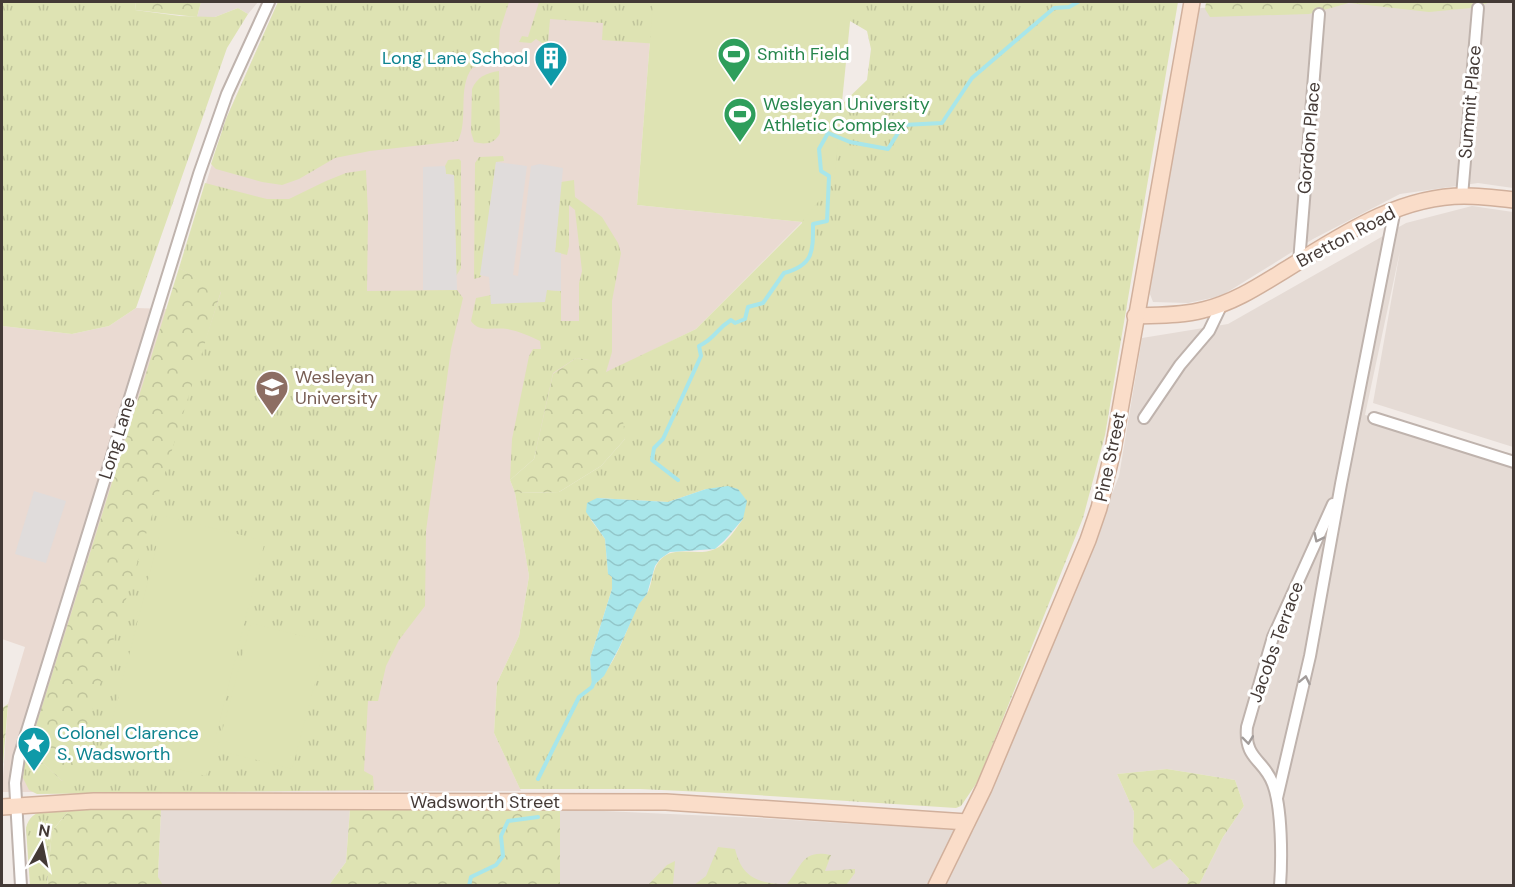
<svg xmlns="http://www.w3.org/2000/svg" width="1515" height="887" viewBox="0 0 1515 887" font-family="'DM Sans',sans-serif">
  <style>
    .residential { fill: #e5dbd5 }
    .education { fill: #eadad2 }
    .grass { fill: url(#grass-tufts); fill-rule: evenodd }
    .forest { fill: url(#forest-crowns) }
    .pitch { fill: #dee3b3 }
    .parking { fill: #e0dcdb }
    .water { fill: url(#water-waves) }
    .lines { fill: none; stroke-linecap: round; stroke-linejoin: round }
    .stream { stroke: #a8e6ea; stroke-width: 4 }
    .street-casing { stroke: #bfb3ad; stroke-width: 14 }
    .secondary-casing { stroke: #d1b09c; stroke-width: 18 }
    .street { stroke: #fff; stroke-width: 10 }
    .secondary { stroke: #faddc9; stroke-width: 15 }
    .oneway { stroke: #a29c9a }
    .labels { text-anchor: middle; stroke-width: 6; stroke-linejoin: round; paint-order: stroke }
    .leisure-label { font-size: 18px; fill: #27864d; stroke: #fff; text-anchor: start }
    .culture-label { font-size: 18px; fill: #0d838f; stroke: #fff; text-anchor: end }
    .street-label { font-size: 18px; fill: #443a36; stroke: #fff }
    .education-label { font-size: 18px; fill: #785e54; stroke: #fff; text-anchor: start }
  </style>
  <defs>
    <pattern id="grass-tufts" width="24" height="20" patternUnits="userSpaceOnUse" patternTransform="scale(1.5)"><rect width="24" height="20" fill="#dee3b3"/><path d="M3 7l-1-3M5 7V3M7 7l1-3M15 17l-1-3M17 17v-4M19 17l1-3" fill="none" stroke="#c0c49b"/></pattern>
    <pattern id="forest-crowns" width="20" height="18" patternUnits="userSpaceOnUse" patternTransform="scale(1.5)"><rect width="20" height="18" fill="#dee3b3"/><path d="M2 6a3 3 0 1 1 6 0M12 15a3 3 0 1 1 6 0" fill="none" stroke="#c0c49b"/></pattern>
    <pattern id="water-waves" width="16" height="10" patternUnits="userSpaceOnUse" patternTransform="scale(1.5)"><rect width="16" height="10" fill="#a8e6ea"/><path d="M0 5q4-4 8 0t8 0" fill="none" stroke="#92c6c9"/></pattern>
  </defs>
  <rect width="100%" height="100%" fill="#f2ebe7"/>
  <!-- residential -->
  <g class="residential">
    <polygon points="201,2 258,2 248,14 238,8 215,17 197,17"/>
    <polygon points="1393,2 1513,2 1513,188 1478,183 1400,194 1313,239 1221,296 1188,303 1153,302 1148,289 1179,122 1197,8"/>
    <polygon points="1472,206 1513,212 1513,447 1373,403 1400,251 1365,415 1513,454 1513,885 1199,885 1223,837 1244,806 1235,780 1167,769 1117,774 1134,812 1133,842 1170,859 1189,879 1186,885 560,885 560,809 758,818 973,831 1040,676 1119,476 1142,338 1228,324 1406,223"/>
    <polygon points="161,809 350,809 346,862 329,885 163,886 158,878"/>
  </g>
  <!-- education -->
  <polygon class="education" points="278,2 653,2 637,205 802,222 696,329 606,373 510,480 515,493 529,576 519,636 497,683 494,733 521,791 2,792 8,704 25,647 2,639 2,326 72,334 109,326 136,308 167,309 226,119"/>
  <!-- grass -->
  <g class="grass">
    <polygon points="2,2 136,2 135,10 180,16 215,17 238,8 248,14 227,48 136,308 109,326 72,334 2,326"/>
    <path d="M 278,2 L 509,2 L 500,30 L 498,61 L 472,68 C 457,89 469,119 458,141 L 370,151 L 335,158 L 299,179 L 282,185 L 262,182 L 216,169 L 211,164 L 226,119 Z"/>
    <polygon points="539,2 663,2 659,44 602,40 603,23 550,19 548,43 542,43 536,39 531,43 519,42 522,36 528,37"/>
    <path d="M 844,2 L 1178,2 L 1105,435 L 1083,518 L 978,781 L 961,806 L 956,808 L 725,793 L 640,789 L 520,789 L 494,733 L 497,683 L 519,636 L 529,576 L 515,493 L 559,492 L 601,466 L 625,439 L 589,360 L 576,358 L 553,373 L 534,459 L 510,480 L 512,439 L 529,356 L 533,349 L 541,349 L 540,341 C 530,336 519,331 507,329 C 494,327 479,333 471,321 L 476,298 L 491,295 L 492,304 L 547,290 L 561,291 L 561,321 L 579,321 L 579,283 L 582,271 L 575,210 L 569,205 L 569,246 L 567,255 L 555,252 L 561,182 L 574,180 L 575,197 L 602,217 L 618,243 L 621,253 L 612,301 L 612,352 L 606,372 L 696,329 L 802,223 L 801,183 L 812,118 L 842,104 L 867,80 L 871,49 L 867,31 L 850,21 L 834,18 ZM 706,489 L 743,519 C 736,528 726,545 715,549 C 697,557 677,545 662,558 C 652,567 653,581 648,592 C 645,597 640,601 637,607 C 624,635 616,665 593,686 L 590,659 L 612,589 L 612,577 L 608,573 L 605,539 L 591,520 L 597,498 L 668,502 Z"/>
    <path d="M 499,71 L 500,133 C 495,144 485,145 474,142 L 471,132 L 472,89 C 477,77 486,73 499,71 Z"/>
    <polygon points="503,156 504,161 496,162 481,277 474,279 475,163 479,157"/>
    <polygon points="459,159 461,161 461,268 456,276 454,175 446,174 445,166 448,160"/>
    <polygon points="366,170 368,215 367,291 457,290 463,298 451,349 426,531 425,606 399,640 386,666 378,701 368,701 364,771 373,776 374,790 37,794 29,790 23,778 25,761 44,764 62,781 221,292 179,268 205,183 267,199 289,199 326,181 346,173"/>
    <path d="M 70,809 L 52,831 L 47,885 L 30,886 L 26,828 C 31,807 52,810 70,809 Z"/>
  </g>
  <!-- forest -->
  <g class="forest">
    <polygon points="136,2 201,2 197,17 135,10"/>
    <polygon points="1206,2 1491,2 1471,8 1429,12 1349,3 1309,14 1210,17 1205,9"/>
    <polygon points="179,268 221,291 74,768 62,781 44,764 25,761"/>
    <polygon points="576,358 589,360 619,383 625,439 601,466 559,492 515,493 510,480 534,459 553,374"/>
    <polygon points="8,704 2,776 2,708"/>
    <polygon points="1167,769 1235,780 1244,806 1223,837 1199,885 1186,885 1189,879 1170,859 1153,869 1133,842 1134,812 1117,774"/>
    <polygon points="70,809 161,809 158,877 163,885 47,886 52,831"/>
    <polygon points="350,809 560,809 560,885 329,885 346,862"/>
    <path d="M 718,847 L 735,849 C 742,878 759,884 787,884 C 803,865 802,849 831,855 L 825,871 L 855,869 L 855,873 L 846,885 L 694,885 L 706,876 Z"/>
    <polygon points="675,861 673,885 648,885 667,865"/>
  </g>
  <!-- pitch -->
  <g class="pitch">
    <polygon points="653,2 852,2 834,182 802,222 637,205"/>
    <polygon points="164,516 265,541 206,776 105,751"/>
    <polygon points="251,623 326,642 292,769 217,750"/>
  </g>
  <!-- parking -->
  <g class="parking">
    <polygon points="496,162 527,166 513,275 518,276 531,166 540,164 563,168 555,252 561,253 561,291 547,290 545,302 491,304 489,277 480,275"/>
    <polygon points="445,166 446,174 454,175 457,290 423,290 423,167"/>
    <polygon points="34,491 66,501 46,563 15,554"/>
  </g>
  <!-- water -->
  <polygon class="water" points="728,486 738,489 747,501 743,519 724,541 715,549 670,552 660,559 655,566 647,594 639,604 619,648 604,676 592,687 590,659 612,589 612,577 608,574 605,539 586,512 587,503 597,498 668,502 706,489"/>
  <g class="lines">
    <!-- stream -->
    <g class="stream">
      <path d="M 678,480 L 652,460 L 654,448 L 663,439 L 701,356 L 699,346 C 716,338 715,330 731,320 L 735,323 L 745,319 L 748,307 L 763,303 L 784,273 C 814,265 813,251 813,224 L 827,221 L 829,176 L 821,171 L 819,149 L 828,133 L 850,142 L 888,149 L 903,125 L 942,123 L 972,78 L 1054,8 L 1069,7 L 1078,2"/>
      <polyline points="538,779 579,697 592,687 594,682"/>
      <polyline points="469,886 471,877 496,865 503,856 501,836 508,821 538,817"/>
    </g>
    <defs>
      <g id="street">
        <polyline points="1462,196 1478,8"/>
        <polyline points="1299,262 1319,14"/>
        <polyline points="1144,418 1180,365 1209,331 1222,304"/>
        <polyline points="1374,418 1514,462"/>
        <polyline points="1277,798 1310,656 1341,484 1395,209"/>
        <polyline points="21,886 15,783 19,757 199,174 227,94 269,2"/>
        <path d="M 1280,886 C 1282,859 1282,808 1273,784 C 1264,759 1244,760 1247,727 L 1273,637 L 1333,504"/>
      </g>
      <g id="secondary">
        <path d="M 1135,316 C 1158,315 1181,316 1203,310 C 1233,303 1259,286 1285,270 C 1339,237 1397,196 1464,196 C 1480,196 1497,198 1514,200"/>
        <polyline points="2,807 94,801 666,802 967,822"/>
        <polyline points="936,886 984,788 1088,540 1099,508 1113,450 1192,2"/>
      </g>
    </defs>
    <!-- street casing -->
    <use href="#street" class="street-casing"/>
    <!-- secondary casing -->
    <use href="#secondary" class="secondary-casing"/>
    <!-- street -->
    <use href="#street" class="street"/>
    <!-- secondary -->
    <use href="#secondary" class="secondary"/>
  </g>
  <!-- one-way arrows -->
  <defs><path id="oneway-chevron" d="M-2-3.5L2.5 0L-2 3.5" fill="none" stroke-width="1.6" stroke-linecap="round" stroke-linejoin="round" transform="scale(1.5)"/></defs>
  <g class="oneway">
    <use href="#oneway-chevron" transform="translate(1318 538) rotate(116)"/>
    <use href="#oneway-chevron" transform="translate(1305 680) rotate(-78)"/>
    <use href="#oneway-chevron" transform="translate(1248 740) rotate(83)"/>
  </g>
  <!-- icons -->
  <defs>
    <symbol id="stadium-pin" viewBox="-11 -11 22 30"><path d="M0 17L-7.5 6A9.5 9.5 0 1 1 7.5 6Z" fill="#2e9e5b" stroke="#fff"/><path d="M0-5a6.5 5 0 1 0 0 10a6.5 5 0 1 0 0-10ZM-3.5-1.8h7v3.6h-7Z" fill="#fff"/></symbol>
    <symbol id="building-pin" viewBox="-11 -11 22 30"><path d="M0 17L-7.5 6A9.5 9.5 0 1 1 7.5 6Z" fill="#0f9aa8" stroke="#fff"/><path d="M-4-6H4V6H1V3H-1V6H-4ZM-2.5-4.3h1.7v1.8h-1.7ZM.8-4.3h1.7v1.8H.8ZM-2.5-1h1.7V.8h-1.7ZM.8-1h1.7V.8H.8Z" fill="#fff"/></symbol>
    <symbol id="university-pin" viewBox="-11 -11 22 30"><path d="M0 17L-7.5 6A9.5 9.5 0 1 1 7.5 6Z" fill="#8d6e63" stroke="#fff"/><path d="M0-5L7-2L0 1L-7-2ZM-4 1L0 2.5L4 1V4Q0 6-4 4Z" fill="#fff"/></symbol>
    <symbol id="sight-pin" viewBox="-11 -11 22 30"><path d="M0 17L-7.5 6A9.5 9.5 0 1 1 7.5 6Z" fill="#0f9aa8" stroke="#fff"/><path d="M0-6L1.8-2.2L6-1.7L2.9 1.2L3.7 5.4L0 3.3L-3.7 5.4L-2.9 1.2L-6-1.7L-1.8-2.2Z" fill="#fff"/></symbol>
  </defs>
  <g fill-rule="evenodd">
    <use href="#stadium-pin" x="715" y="35" width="38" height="52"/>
    <use href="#building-pin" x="532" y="39" width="38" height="52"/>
    <use href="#stadium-pin" x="721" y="95" width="38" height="52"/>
    <use href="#university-pin" x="253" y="368" width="38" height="52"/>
    <use href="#sight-pin" x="15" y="724" width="38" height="52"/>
  </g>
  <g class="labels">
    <!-- leisure labels -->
    <g class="leisure-label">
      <text x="757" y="60">Smith Field</text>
      <text x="763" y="110">Wesleyan University<tspan x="763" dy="21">Athletic Complex</tspan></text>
    </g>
    <!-- culture labels -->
    <g class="culture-label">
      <text x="528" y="64">Long Lane School</text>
      <text x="57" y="739" text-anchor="start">Colonel Clarence<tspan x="57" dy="21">S. Wadsworth</tspan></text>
    </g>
    <!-- street labels -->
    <g class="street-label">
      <text transform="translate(1470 102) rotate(-85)" y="6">Summit Place</text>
      <text transform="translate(1309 138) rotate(-85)" y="6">Gordon Place</text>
      <text transform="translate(1346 237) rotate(-28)" y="6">Bretton Road</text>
      <text transform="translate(117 438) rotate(-73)" y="6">Long Lane</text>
      <text transform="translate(1110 457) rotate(-78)" y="6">Pine Street</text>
      <text transform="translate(1276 642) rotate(-70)" y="6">Jacobs Terrace</text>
      <text x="485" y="808">Wadsworth Street</text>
    </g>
    <!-- education labels -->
    <g class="education-label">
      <text x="295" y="383">Wesleyan<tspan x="295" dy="21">University</tspan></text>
    </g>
  </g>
  <!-- border -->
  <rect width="1515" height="887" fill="none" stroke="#443a36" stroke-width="6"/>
  <!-- north arrow -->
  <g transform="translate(42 845) rotate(9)" stroke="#ffffff" stroke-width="4.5" paint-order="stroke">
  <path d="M0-4.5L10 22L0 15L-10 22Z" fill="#443a36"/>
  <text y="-9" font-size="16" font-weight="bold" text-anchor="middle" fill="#443a36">N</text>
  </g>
</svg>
